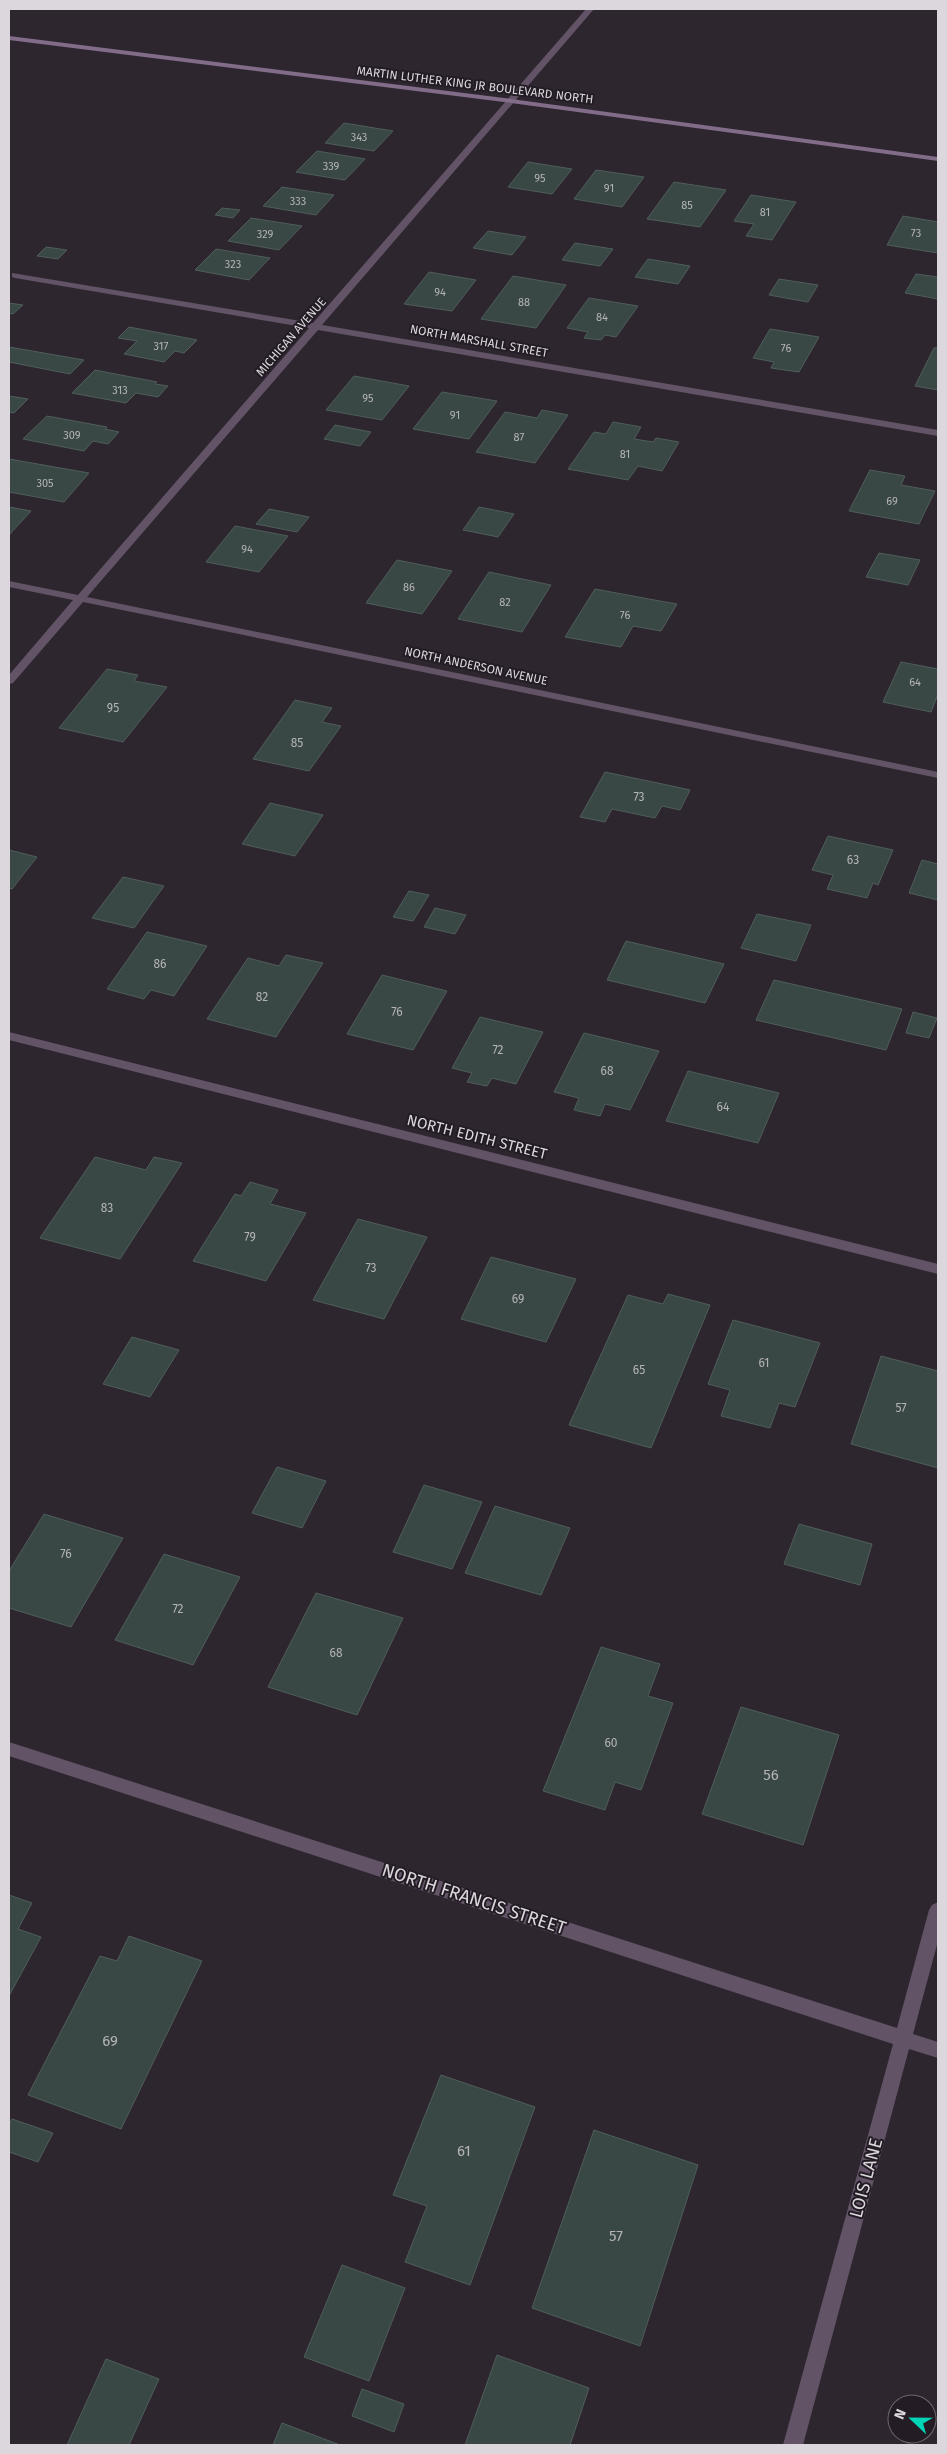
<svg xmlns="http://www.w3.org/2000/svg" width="947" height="2454" viewBox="0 0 947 2454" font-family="'Fira Sans',sans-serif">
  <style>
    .building { fill: #3a4845; stroke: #4f5e5a }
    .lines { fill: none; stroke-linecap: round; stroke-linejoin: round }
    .minor { fill: #625466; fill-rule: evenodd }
    .secondary { fill: #826c89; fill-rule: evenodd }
    .labels { text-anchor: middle; stroke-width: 4; stroke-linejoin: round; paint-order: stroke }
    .far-number-label { font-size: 11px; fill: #b4b3b7 }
    .far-street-label { font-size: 12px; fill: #dcd7dd; stroke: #231c25 }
    .number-label { font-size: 12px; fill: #b4b3b7 }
    .street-label { font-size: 15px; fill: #dcd7dd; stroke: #231c25 }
    .near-number-label { font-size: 15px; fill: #b4b3b7 }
    .near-street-label { font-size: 18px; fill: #dcd7dd; stroke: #231c25 }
  </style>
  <rect width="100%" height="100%" fill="#2d262f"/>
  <!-- building -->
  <g class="building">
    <polygon points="344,123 393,131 374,151 325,143"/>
    <polygon points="317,151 365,159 345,180 296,172"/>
    <polygon points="528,162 572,169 552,194 508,187"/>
    <polygon points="596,170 644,177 622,207 574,199"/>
    <polygon points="674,182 726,190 700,227 647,219"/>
    <polygon points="282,187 334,195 316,215 263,206"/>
    <polygon points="751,195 796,202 772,240 746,236 754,224 734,221"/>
    <polygon points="222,208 240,210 233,218 215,215"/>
    <polygon points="903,216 938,222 938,253 887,245"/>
    <polygon points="251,218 302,226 279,250 228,241"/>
    <polygon points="488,231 526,237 512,255 473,248"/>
    <polygon points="575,243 613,249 600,266 562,260"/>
    <polygon points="46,247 67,250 58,259 37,256"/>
    <polygon points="216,249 270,258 249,280 195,270"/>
    <polygon points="648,259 690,266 678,284 635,277"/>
    <polygon points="429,272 476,280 452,311 404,304"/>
    <polygon points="916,274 938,277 938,299 905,293"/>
    <polygon points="513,276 566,285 536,328 481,319"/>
    <polygon points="779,279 818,285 808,302 769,295"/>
    <polygon points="589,298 638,306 616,337 605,335 601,340 584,338 588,332 567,328"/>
    <polygon points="9,303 23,305 13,314 9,313"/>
    <polygon points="129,327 187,338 197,340 184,353 175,351 164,362 124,354 137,341 118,338"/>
    <polygon points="770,329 819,337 799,372 771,368 774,362 753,358"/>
    <polygon points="9,347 84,360 70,374 9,362"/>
    <polygon points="934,348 938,348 938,390 915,386"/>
    <polygon points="95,370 157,382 155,384 168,386 158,397 136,393 126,403 72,393"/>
    <polygon points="354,376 409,386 382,420 326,410"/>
    <polygon points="442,392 497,401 469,439 413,429"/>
    <polygon points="9,396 28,399 14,413 9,412"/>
    <polygon points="542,410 568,415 535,463 476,452 505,412 537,418"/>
    <polygon points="47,416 107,427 105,429 119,432 108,444 93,441 84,451 23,439"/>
    <polygon points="613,422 641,427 634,439 653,442 656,438 679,442 662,471 638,466 628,480 568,469 594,432 606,434"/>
    <polygon points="335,425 371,432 360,446 324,439"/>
    <polygon points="9,459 89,473 64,502 9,492"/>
    <polygon points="870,470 905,476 901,485 935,491 919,524 849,511"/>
    <polygon points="9,507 31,511 9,535"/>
    <polygon points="479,507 514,514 498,537 463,530"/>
    <polygon points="269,509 309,517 297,532 256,524"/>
    <polygon points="235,526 288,536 259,572 206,562"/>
    <polygon points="879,553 920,560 908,585 866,577"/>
    <polygon points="397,560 452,571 422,614 366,603"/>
    <polygon points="489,572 551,585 522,632 458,619"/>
    <polygon points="595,589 649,599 677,604 661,631 633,626 621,647 565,637"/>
    <polygon points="901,662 938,669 938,694 931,712 883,702"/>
    <polygon points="107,669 138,675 134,681 167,687 123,742 59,728"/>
    <polygon points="295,700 332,708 322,722 341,726 309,771 253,759"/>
    <polygon points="605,772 672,786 690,790 680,810 662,806 655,818 612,809 605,822 580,817"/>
    <polygon points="270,803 323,815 295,856 242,844"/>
    <polygon points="828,836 893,850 878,885 873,883 867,898 827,889 833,875 812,870"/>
    <polygon points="9,850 37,857 12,889 9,888"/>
    <polygon points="922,860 938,864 938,900 909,893"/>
    <polygon points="123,877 164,886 134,928 92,918"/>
    <polygon points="409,891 429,895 413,921 393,917"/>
    <polygon points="435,908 466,915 455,934 424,927"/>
    <polygon points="757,914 811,925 796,961 741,948"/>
    <polygon points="147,932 207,946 174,996 151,990 144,999 107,989"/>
    <polygon points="626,941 724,964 705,1003 607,980"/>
    <polygon points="286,955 323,963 276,1037 207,1019 248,958 279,966"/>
    <polygon points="382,975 447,991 413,1050 347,1034"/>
    <polygon points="774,980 902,1009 886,1050 756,1020"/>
    <polygon points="913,1012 937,1018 929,1038 906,1033"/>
    <polygon points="480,1017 543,1032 516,1084 492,1078 487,1086 467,1082 472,1073 452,1068"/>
    <polygon points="584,1033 659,1051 630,1110 605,1104 600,1116 574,1110 579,1098 554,1092"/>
    <polygon points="688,1071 779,1093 758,1143 666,1121"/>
    <polygon points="95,1157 146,1170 154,1157 182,1163 120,1259 40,1238"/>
    <polygon points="250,1182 278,1190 270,1204 306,1213 266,1281 193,1261 235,1194 241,1196"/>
    <polygon points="358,1219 427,1237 384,1319 313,1300"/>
    <polygon points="491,1257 576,1279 546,1342 461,1319"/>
    <polygon points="668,1294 710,1305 651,1448 569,1425 628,1295 663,1304"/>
    <polygon points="733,1320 820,1343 795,1407 779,1403 770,1428 721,1416 730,1390 708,1384"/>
    <polygon points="132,1337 179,1350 150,1397 103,1384"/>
    <polygon points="881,1356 938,1371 938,1468 851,1444"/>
    <polygon points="277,1467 326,1481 302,1528 252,1513"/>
    <polygon points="424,1485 482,1502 452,1569 393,1552"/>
    <polygon points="495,1506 570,1528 541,1595 465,1573"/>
    <polygon points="44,1514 123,1538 71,1627 9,1608 9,1571"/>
    <polygon points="799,1524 872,1544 860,1585 784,1564"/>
    <polygon points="164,1554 240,1577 193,1665 115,1640"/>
    <polygon points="316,1593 403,1618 357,1715 268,1687"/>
    <polygon points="601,1647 660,1664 648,1696 673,1703 641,1790 615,1782 605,1810 543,1791"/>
    <polygon points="741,1707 839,1735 803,1845 702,1814"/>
    <polygon points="9,1895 32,1903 18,1929 41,1937 9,1996"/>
    <polygon points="129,1936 202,1961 121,2129 28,2095 100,1956 117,1961"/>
    <polygon points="441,2075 535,2107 470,2285 405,2262 427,2206 393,2195"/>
    <polygon points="12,2119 53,2133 38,2162 9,2152 9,2125"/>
    <polygon points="594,2130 698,2165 640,2346 532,2308"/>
    <polygon points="342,2265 405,2288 369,2381 304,2357"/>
    <polygon points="497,2355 589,2388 570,2445 465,2445"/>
    <polygon points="106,2359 159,2379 129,2445 67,2445"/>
    <polygon points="362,2389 404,2404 394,2432 352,2416"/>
    <polygon points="282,2423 340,2445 273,2445"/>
  </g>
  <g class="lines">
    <!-- minor -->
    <g class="minor">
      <polygon points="586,9 594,9 322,325 938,430 938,436 318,330 87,597 938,772 938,778 83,602 13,683 9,684 9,675 73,600 9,587 9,581 78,595 309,328 15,278 12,277 12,273 313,323"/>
      <polygon points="9,1032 938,1264 938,1274 9,1040"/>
      <polygon points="9,1742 897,2028 929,1910 932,1905 938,1902 938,1941 913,2034 938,2042 938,2058 909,2049 803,2445 783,2445 893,2044 9,1756"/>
    </g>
    <!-- secondary -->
    <polygon class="secondary" points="9,36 511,99 938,157 938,161 511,103 9,40"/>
  </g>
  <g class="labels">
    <!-- far-number labels -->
    <g class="far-number-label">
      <text x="359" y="141">343</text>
      <text x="331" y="170">339</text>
      <text x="540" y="182">95</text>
      <text x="609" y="192">91</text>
      <text x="298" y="205">333</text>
      <text x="687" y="209">85</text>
      <text x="765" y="216">81</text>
      <text x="916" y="237">73</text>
      <text x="265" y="238">329</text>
      <text x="233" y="268">323</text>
      <text x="440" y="296">94</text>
      <text x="524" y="306">88</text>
      <text x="602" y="321">84</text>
      <text x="161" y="350">317</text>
      <text x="786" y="352">76</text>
      <text x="120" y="394">313</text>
      <text x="368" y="402">95</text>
      <text x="455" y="419">91</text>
      <text x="72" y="439">309</text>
      <text x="519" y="441">87</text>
      <text x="625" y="458">81</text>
      <text x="45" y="487">305</text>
      <text x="892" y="505">69</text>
      <text x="247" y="553">94</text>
      <text x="409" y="591">86</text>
      <text x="505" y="606">82</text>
      <text x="625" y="619">76</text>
      <text x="915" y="686">64</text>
    </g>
    <!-- far-street labels -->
    <g class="far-street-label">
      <text transform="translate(475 85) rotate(7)" y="4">MARTIN LUTHER KING JR BOULEVARD NORTH</text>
      <text transform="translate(291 337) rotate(-49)" y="4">MICHIGAN AVENUE</text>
      <text transform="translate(479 341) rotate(10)" y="4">NORTH MARSHALL STREET</text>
      <text transform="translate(476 666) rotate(12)" y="4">NORTH ANDERSON AVENUE</text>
    </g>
    <!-- number labels -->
    <g class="number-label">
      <text x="113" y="712">95</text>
      <text x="297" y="747">85</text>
      <text x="639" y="801">73</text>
      <text x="853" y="864">63</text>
      <text x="160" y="968">86</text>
      <text x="262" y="1001">82</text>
      <text x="397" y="1016">76</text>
      <text x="498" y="1054">72</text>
      <text x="607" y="1075">68</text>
      <text x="723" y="1111">64</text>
      <text x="107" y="1212">83</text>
      <text x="250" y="1241">79</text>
      <text x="371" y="1272">73</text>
      <text x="518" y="1303">69</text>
      <text x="764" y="1367">61</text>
      <text x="639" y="1374">65</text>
      <text x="901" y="1412">57</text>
      <text x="66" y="1558">76</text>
      <text x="178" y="1613">72</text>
      <text x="336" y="1657">68</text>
      <text x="611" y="1747">60</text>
    </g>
    <!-- street labels -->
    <g class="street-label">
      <text transform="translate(477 1137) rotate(14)" y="5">NORTH EDITH STREET</text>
    </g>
    <!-- near-number labels -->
    <g class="near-number-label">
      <text x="771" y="1780">56</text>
      <text x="110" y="2046">69</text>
      <text x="464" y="2156">61</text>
      <text x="616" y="2241">57</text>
    </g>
    <!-- near-street labels -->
    <g class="near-street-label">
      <text transform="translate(474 1899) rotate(18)" y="6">NORTH FRANCIS STREET</text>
      <text transform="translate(866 2178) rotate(-75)" y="6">LOIS LANE</text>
    </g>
  </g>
  <!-- border -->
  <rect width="947" height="2454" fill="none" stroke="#dcd7dd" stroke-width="20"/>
  <!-- north arrow -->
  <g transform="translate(912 2419) rotate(292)"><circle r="24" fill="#231c25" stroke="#6d676f"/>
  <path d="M0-4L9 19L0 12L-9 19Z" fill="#01d5b6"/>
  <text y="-8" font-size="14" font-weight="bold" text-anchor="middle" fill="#dcd7dd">N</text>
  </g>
</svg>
